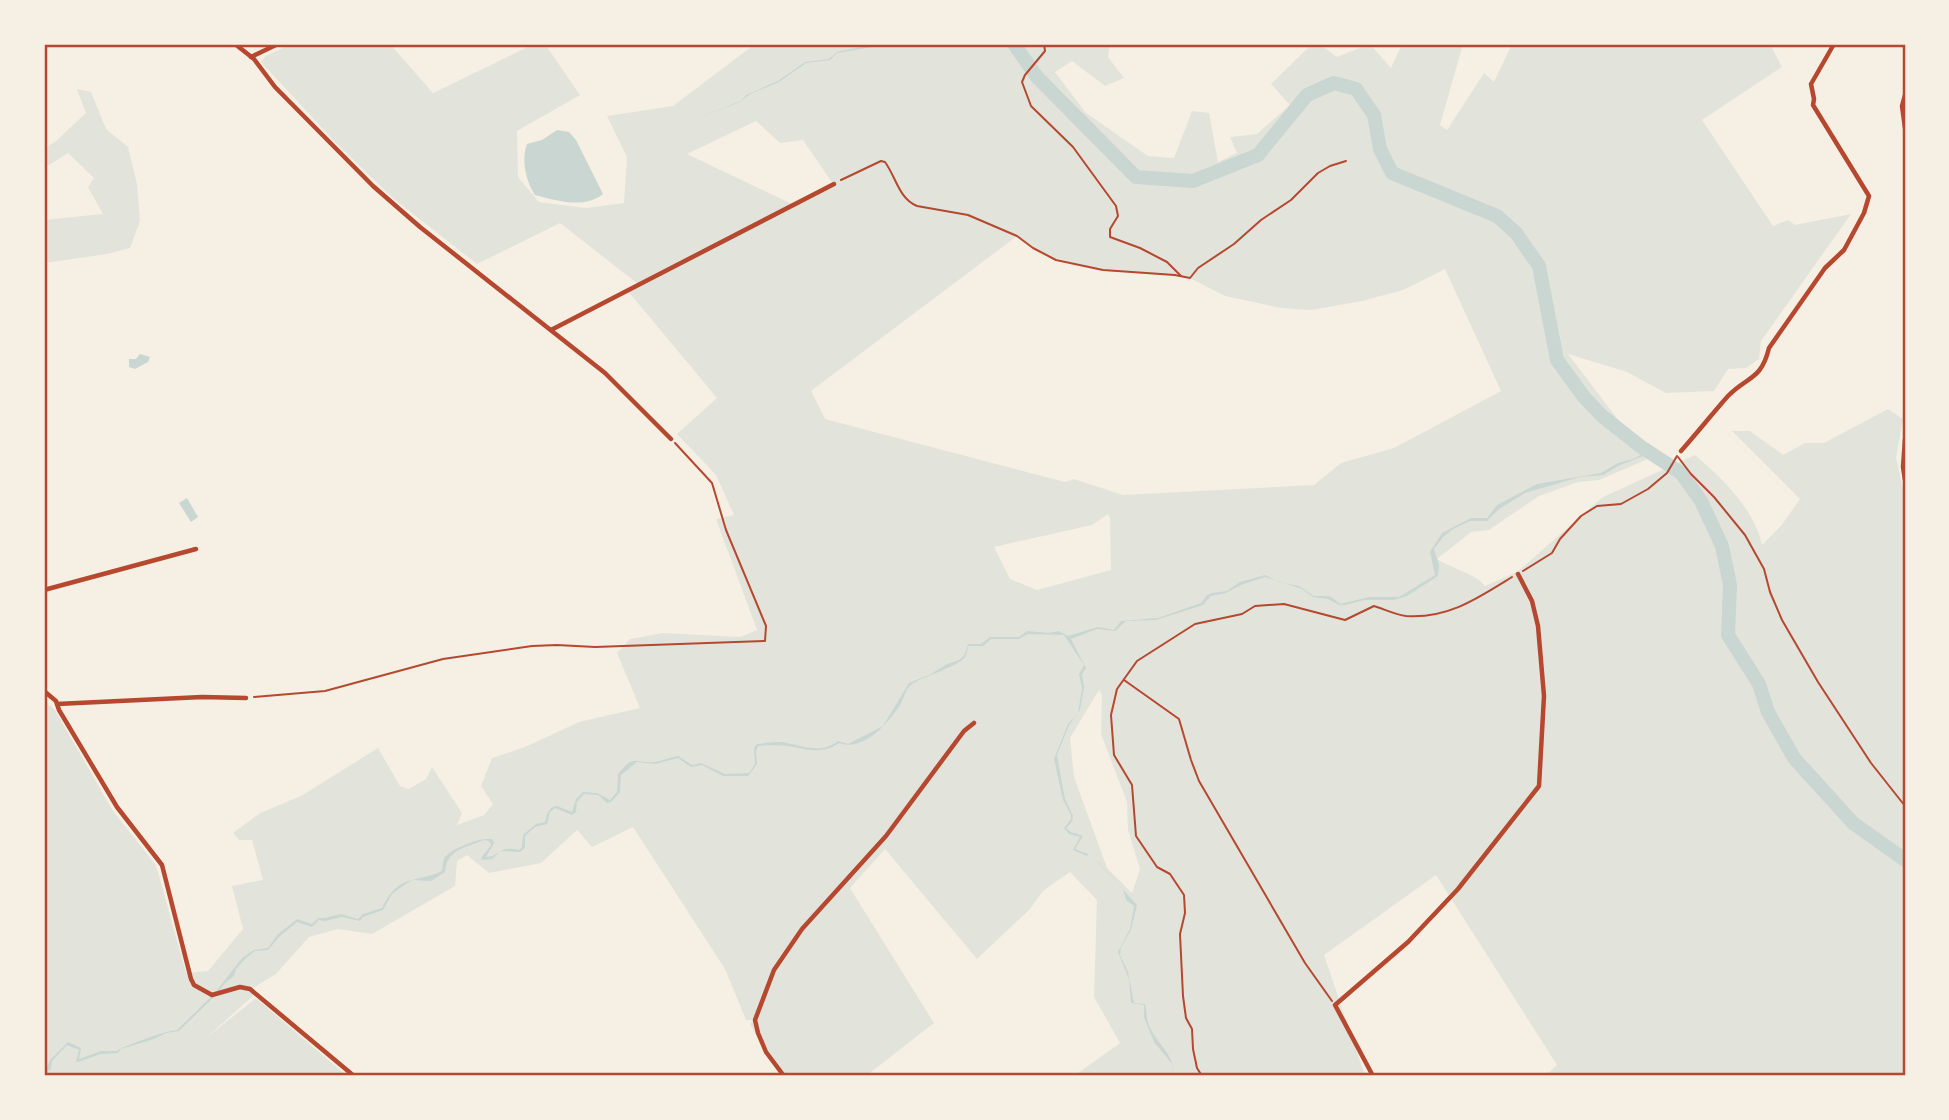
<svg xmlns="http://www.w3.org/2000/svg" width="1949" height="1120" viewBox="0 0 1949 1120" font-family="Montserrat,sans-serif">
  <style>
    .green { fill: #e2e4dc; fill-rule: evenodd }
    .water { fill: #c9d6d2 }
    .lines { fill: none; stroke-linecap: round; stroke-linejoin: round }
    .river { stroke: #c9d6d2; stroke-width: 14 }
    .path { stroke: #b5482f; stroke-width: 2 }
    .minor { stroke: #b5482f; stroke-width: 4.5 }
    .neatline { fill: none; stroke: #b5482f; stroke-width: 2.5 }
  </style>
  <rect width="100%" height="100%" fill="#f6efe4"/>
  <!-- green -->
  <g class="green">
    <path d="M 291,44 L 390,44 L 433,93 L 534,44 L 545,44 L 580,95 L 517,131 L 518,177 L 539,202 L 586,208 L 624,203 L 627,157 L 607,116 L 673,106 L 755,44 L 1110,44 L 1108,57 L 1124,78 L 1105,86 L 1072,61 L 1055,72 L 1086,113 L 1148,156 L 1174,158 L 1192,111 L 1209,113 L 1218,162 L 1237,153 L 1230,137 L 1257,134 L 1290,105 L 1271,84 L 1312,44 L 1320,44 L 1337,57 L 1370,44 L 1391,68 L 1402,44 L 1463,44 L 1440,125 L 1447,130 L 1484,73 L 1494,82 L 1512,44 L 1770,44 L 1782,67 L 1702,120 L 1773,226 L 1788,220 L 1795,225 L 1851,214 L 1761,341 L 1759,359 L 1746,368 L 1728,369 L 1714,391 L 1666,393 L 1627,372 L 1568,354 L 1648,459 L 1599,480 L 1578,482 L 1539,496 L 1489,530 L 1471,532 L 1437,559 C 1452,569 1475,573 1485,586 L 1517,572 L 1603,497 L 1695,455 C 1723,479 1754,509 1762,545 L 1781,526 L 1800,499 L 1732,431 L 1750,431 L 1783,455 L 1805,443 L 1824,443 L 1888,409 L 1903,419 L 1896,458 L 1905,498 L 1905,1076 L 1545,1076 L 1557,1065 L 1436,875 L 1324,955 L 1365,1076 L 1074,1076 L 1120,1043 L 1094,997 L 1097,900 L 1070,872 L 1043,891 L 1029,910 L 977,959 L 885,849 L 850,888 L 934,1023 L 866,1076 L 780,1076 L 750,1024 L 754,1020 L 746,1020 L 725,969 L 633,827 L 592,847 L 577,830 L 541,863 L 489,873 L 467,855 L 457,861 L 455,886 L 372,934 L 338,929 L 309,937 L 276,974 L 253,988 L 253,996 L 206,1038 L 256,998 L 347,1076 L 44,1076 L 44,701 L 55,710 L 113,811 L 156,865 L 186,973 L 208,971 L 243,929 L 232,886 L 263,880 L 252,840 L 239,840 L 233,833 L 260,813 L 301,796 L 378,748 L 400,786 L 409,789 L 426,779 L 432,767 L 462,813 L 457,825 L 484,815 L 493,804 L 481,786 L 492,758 L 525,747 L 579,722 L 640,708 L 617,653 L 630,639 L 663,633 L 740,637 L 757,630 L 716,519 L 734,515 L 716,475 L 677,434 L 717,398 L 627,290 L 638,284 L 560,223 L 477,264 L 394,199 L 335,142 L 261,62 L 266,56 ZM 756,121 L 780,143 L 803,140 L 833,184 L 794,205 L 687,154 ZM 1017,236 L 1044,255 L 1103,270 L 1190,278 L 1225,296 L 1281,308 L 1311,310 L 1362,301 L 1403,290 L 1445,269 L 1501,391 L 1394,448 L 1341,463 L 1314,485 L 1123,495 L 1074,479 L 1065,482 L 825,419 L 811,391 ZM 1108,514 L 1110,519 L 1111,570 L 1037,590 L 1010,579 L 994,547 L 1092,525 ZM 1099,690 L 1102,695 L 1101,734 L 1127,802 L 1128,830 L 1140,869 L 1132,893 L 1107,868 L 1074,777 L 1070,738 Z"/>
    <polygon points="77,89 91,92 106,129 128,147 137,184 140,221 130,248 107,254 44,263 44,220 103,214 88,187 94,178 68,153 44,168 44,148 55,142 86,113"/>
  </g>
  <!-- water -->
  <g class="water">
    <polygon points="875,44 872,47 837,53 830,60 806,63 779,82 750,94 740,102 680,125 741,101 746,95 778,81 805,62 829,59 837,52"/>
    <path d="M 557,130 L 569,132 L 576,140 L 603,194 C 584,209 558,201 535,195 C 526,181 521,160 527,144 L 542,140 Z"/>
    <polygon points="140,354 150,357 148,362 135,369 129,367 129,359 136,359"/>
    <path d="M 1648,451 L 1651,453 L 1620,465 L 1603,475 L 1580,477 L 1525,493 L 1499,509 L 1487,521 L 1470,521 L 1453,529 L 1443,537 L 1434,549 L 1439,565 L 1438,576 L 1407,596 L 1394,600 L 1364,600 L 1345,605 L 1339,605 L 1328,599 L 1313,597 L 1302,589 L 1265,577 L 1241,585 L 1226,593 L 1211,596 L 1203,605 L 1156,620 L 1126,621 L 1115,631 L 1097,629 L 1071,639 L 1086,668 L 1082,674 L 1084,687 L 1080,710 L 1069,725 L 1057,755 L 1065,799 L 1073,816 L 1072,822 L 1066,828 L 1071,832 L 1083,836 L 1075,849 L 1088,854 L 1087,856 L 1073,850 L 1080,837 L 1069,834 L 1064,828 L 1071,819 L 1071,815 L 1063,800 L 1054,759 L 1068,724 L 1078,713 L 1082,688 L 1079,674 L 1084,665 L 1064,635 L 1028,634 L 1019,639 L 991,639 L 983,646 L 968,646 C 967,650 967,654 965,657 C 961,665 922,677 912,684 C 904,690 904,700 899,707 C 887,724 863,752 839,743 C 822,755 806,749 788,746 C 778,745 768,745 758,746 L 756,751 L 757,764 L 748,776 L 723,776 L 702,765 L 691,767 L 678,758 L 655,764 L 637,762 L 621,775 L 620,792 L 611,802 L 607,803 L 598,795 L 584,794 L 577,802 L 576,812 L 572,815 L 555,808 L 550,812 L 547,824 L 535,827 L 525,836 L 525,848 L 520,852 L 501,851 L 492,859 L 482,860 L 481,858 L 491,845 L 489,841 L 484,840 C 465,848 447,849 445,872 L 431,881 L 413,880 L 404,885 L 392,894 L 383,910 L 363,917 L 360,921 L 342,917 L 325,921 L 319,920 L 312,927 L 297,922 L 280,936 L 268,950 L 255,951 L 245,959 L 236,969 L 234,976 L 225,983 L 217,994 L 179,1031 L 166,1033 L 154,1039 L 121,1049 L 118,1053 L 101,1054 L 78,1062 L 76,1062 L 79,1050 L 67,1045 L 52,1061 L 51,1069 L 44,1074 L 50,1060 L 68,1042 L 81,1048 L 79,1059 L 101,1051 L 117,1051 C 122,1046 169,1030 177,1030 L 215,993 L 242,958 L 254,950 L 268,948 L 277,935 L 297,919 L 312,924 L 318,918 L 325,918 L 341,914 L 358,919 L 363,914 L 382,908 C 399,873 414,884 442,871 C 443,867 442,863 444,859 C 448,849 482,837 492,839 L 494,843 L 486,857 C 502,856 498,845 519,850 L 522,847 L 523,835 L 536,824 L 545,822 C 547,814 548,807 557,806 L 572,812 L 576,799 L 583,792 L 597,793 L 610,800 L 617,792 L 618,774 C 635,753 634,764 655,762 C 663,761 670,757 678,756 L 692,765 L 701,763 L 725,774 L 749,773 L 755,764 L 754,748 L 757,744 C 765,743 773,742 781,742 C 802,745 819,755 838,741 L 848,744 L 883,726 L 909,683 L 931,674 L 947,664 L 959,660 L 964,656 L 968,644 L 981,644 L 990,637 L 1019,637 L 1027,631 L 1048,633 L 1059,631 L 1068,636 L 1098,627 L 1114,630 L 1121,621 L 1158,618 L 1201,603 L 1207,595 L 1212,593 L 1227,591 L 1240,582 L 1265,575 L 1279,582 L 1299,586 L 1314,596 L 1330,596 L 1340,604 L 1369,597 L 1399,597 L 1435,575 L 1430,552 L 1442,533 L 1471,518 L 1487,518 L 1497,505 L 1537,484 L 1601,473 L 1618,463 L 1633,459 Z"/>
    <polygon points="187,498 198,517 191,522 179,503"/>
    <path d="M 1092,856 C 1109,872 1122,889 1137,905 L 1131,930 L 1121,947 L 1120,955 L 1128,972 L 1134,1003 L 1145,1004 C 1147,1011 1146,1018 1149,1026 C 1157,1044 1176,1055 1173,1076 L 1173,1065 L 1154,1042 L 1144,1017 L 1144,1005 L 1131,1003 L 1129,979 L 1118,952 L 1130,929 L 1134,906 L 1126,900 L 1123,889 Z"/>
  </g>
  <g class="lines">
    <!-- river -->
    <polyline class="river" points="1014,44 1037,77 1136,177 1193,181 1258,155 1307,95 1334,83 1356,89 1374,115 1380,149 1392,173 1497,216 1516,233 1539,266 1557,360 1584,397 1602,416 1640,446 1681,473 1701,501 1722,546 1730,585 1728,635 1759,684 1768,712 1794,758 1853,823 1905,860"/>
    <!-- path -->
    <g class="path">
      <polyline points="1044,44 1045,51 1025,75 1022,82 1031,106 1073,147 1116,206 1118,216 1110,229 1110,237 1140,248 1167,262 1181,276"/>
      <path d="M 841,180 L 881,161 L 885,162 C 896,177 899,199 917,206 L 968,215 L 1017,236 L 1033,248 L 1056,260 L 1103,270 L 1175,275 L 1190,278 L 1198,268 L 1234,244 L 1261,220 L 1291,200 L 1318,173 L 1330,166 L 1346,161"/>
      <polyline points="1678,457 1691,474 1714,497 1745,535 1764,569 1770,592 1782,620 1818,682 1871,763 1905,806"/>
      <polyline points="1523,571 1552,553 1560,539 1581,516 1597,506 1621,504 1648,489 1667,473 1677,456"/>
      <polyline points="1124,680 1179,719 1191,760 1199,781 1305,963 1332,1001"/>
      <polyline points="254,697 325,691 443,659 532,646 557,645 595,647 765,641 766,626 726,530 712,483 675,443"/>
      <path d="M 1202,1076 L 1197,1068 L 1193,1049 L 1192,1029 L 1186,1018 L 1183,996 L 1180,934 L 1185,913 L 1184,895 L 1170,874 L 1157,867 L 1136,836 L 1132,785 L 1114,755 L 1111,715 L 1117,689 L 1137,661 L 1195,624 L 1242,614 L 1255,606 L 1284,604 L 1345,620 L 1374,606 C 1384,609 1396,615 1406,616 C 1448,619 1478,598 1512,577"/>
    </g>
    <!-- minor -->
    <g class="minor">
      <polyline points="235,44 254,59 275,87 373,186 420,227 605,373 671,439"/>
      <polyline points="251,57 278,44"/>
      <polyline points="1905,95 1902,106 1905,128"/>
      <polyline points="551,330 834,184"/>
      <polyline points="1905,439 1903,467 1905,480"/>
      <path d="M 1681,451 C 1697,433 1712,414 1728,396 C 1747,376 1761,381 1769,348 L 1825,268 L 1844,250 L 1864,213 L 1869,196 L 1813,105 L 1814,99 L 1811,84 L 1834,44"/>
      <polyline points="44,590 196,549"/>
      <polyline points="44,691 56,701 59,710 117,807 162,865 191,979 194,985 212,995 240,987 250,989 354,1076"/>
      <polyline points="57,704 202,697 246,698"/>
      <polyline points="784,1076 766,1052 758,1033 755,1020 774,970 802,929 886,836 964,731 974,723"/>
      <polyline points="1373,1076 1335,1005 1408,942 1458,889 1539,786 1544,696 1538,626 1532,601 1518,574"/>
    </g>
  </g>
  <!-- border -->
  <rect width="1949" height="1120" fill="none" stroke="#f6efe4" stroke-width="91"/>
  <rect x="46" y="46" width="1858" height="1028" class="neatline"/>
</svg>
